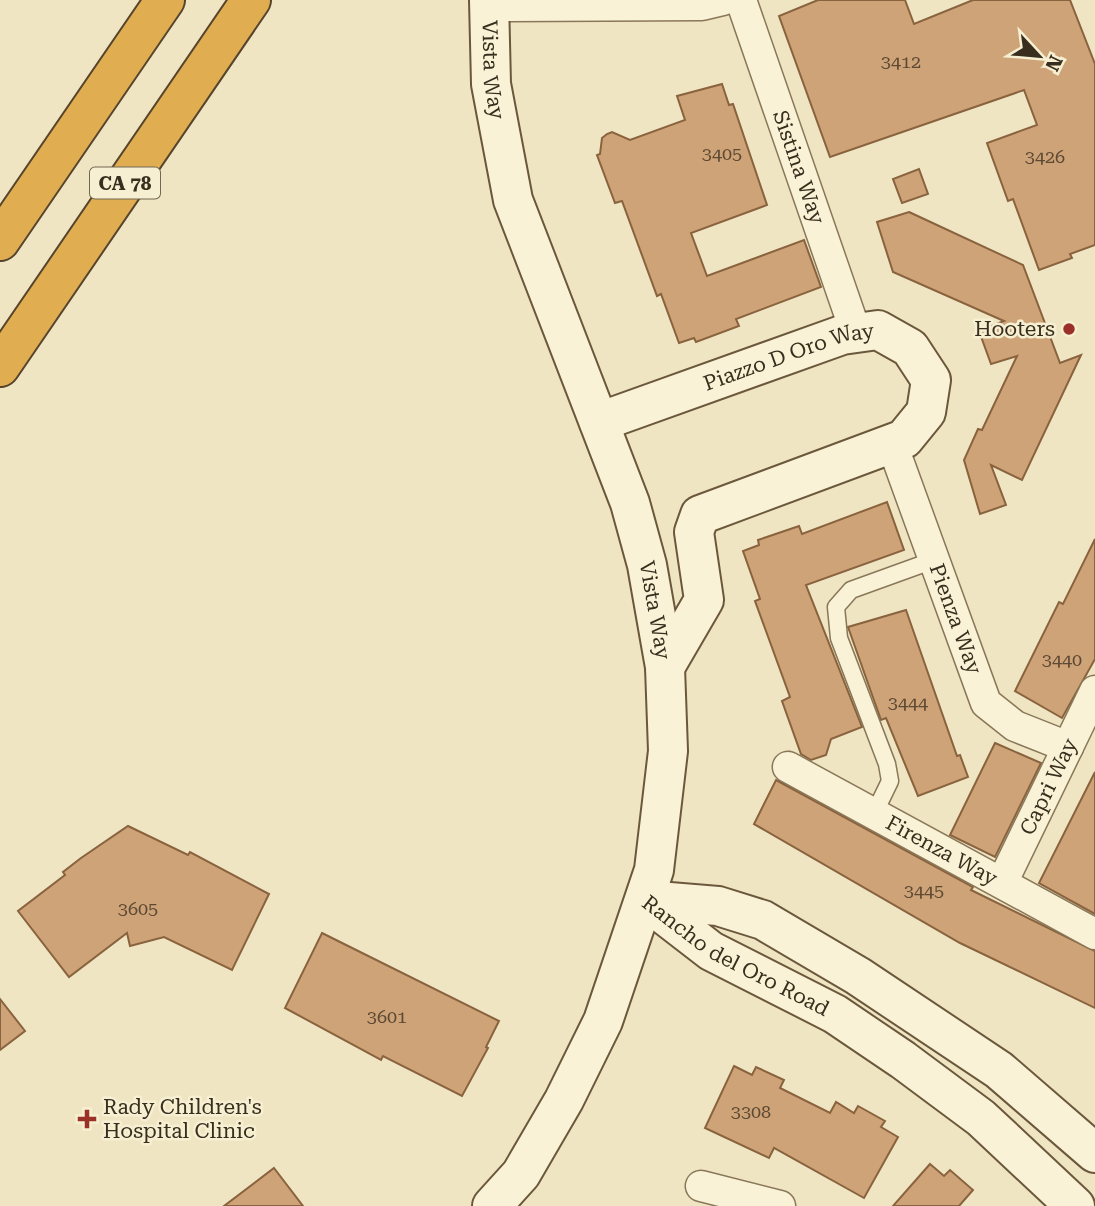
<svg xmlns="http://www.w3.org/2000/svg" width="1095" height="1206" viewBox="0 0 1095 1206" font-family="'Roboto Serif',serif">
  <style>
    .building { fill: #cea377; stroke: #89623e; stroke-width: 2 }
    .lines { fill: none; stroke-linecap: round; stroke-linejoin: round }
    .lane-casing { stroke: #897759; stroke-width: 19 }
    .street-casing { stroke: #897759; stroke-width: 33 }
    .secondary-casing { stroke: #6b583c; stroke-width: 42 }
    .highway-casing { stroke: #57442d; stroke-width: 42 }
    .lane { stroke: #faf2d6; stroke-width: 16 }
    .street { stroke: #faf2d6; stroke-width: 30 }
    .secondary { stroke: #faf2d6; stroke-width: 38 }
    .highway { stroke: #e0ae51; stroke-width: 38 }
    .poi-dot { fill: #9a3027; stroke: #f6efd2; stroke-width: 2.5 }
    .labels { text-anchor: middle; stroke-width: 5; stroke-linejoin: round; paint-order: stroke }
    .number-label { font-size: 18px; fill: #5e4a34 }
    .shield { fill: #f6efd2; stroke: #726753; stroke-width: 2 }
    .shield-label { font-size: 19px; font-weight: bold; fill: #392d1d }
    .street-label { font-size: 21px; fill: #392d1d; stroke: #f6efd2 }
    .poi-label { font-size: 21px; fill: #392d1d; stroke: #f6efd2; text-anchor: end }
  </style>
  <rect width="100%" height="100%" fill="#efe5c2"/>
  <!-- building -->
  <g class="building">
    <polygon points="818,0 905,0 914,24 973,0 1070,0 1095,64 1095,245 1070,254 1072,258 1039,270 1013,199 1008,201 987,143 1037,125 1024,90 830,157 779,16"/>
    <polygon points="722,84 729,105 733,104 767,205 691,233 707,276 804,240 821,287 736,319 739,326 696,342 694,338 679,343 661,294 657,296 622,201 615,203 597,155 600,154 602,138 607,134 612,132 630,140 685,120 677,96"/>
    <polygon points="919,169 928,194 902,203 893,179"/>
    <polygon points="909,212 1023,265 1060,363 1081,355 1022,480 991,465 1006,505 980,514 964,460 978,429 982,430 1017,356 991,364 979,331 1004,321 893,272 877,222"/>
    <polygon points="887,502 904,550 806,585 862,727 831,739 826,755 811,760 801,754 782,701 790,697 755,601 760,599 743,551 759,545 758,540 799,526 802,534"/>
    <polygon points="1095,539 1095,659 1062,718 1015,691 1059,602 1063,604"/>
    <polygon points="906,610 957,756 960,755 968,777 918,796 886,718 881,720 848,627"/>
    <polygon points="995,743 1041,763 995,857 950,835"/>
    <polygon points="1095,772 1095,914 1039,883"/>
    <polygon points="776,780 973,887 971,890 1095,951 1095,1008 960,943 754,824"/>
    <polygon points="128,826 188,855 190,852 269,894 232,970 164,937 130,946 127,933 69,977 18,911 65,875 63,872 81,858"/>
    <polygon points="322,933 499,1021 486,1047 488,1048 462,1096 383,1056 381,1060 285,1008"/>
    <polygon points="0,999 25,1031 0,1050"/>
    <polygon points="734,1066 752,1075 756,1067 784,1080 780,1088 830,1113 836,1102 854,1113 858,1106 885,1121 881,1127 898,1137 864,1198 774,1148 769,1158 705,1128"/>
    <polygon points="930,1164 944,1176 950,1170 973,1190 959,1206 893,1206"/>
    <polygon points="274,1168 303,1206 224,1206"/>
  </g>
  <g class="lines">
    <defs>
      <polyline id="lane" points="874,814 890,781 887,764 839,638 836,607 851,590 934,560"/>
      <g id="street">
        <path id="s1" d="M 741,0 L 856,333"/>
        <polyline points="489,6 702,5 723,0"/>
        <path id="s2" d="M 892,444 L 986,703 L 1015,726 L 1068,747"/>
        <path id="s3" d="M 788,767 L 1095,934"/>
        <path id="s4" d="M 1002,883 L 1095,691"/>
        <polyline points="701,1186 780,1206"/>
      </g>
      <g id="secondary">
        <path id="s5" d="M 489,0 L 491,84 L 513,200 L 630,503 L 647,565 L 665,667 L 668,751 L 654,870 L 603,1021 L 564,1100 L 521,1174 L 492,1206"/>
        <path id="s6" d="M 599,422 L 842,335 L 878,330 L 910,348 L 931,380 L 926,412 L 904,439 L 700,515 L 694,532 L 704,600 L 665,667"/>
        <path id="s7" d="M 645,900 L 711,951 L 835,1014 L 903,1060 L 981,1118 L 1075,1206"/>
        <polyline points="645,900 718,906 763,920 858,976 999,1070 1095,1153"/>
      </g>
      <g id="highway">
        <polyline points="0,241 165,0"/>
        <polyline points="0,367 251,0"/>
      </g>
    </defs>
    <!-- lane casing -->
    <use href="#lane" class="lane-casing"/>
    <!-- street casing -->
    <use href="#street" class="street-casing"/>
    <!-- secondary casing -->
    <use href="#secondary" class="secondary-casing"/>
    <!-- highway casing -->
    <use href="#highway" class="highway-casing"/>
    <!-- lane -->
    <use href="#lane" class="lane"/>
    <!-- street -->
    <use href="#street" class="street"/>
    <!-- secondary -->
    <use href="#secondary" class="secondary"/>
    <!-- highway -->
    <use href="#highway" class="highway"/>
  </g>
  <!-- markers -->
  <g class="poi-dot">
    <circle cx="1069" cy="329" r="7"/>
    <path d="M83.5 1108.5h7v7h7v7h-7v7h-7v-7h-7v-7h7z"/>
  </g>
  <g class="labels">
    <!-- number labels -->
    <g class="number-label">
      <text x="901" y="68">3412</text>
      <text x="722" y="160">3405</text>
      <text x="1045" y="163">3426</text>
      <text x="1062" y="666">3440</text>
      <text x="908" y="709">3444</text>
      <text x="924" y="897">3445</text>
      <text x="138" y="915">3605</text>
      <text x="387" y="1023">3601</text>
      <text x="751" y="1118">3308</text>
    </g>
    <!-- shield labels -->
    <rect class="shield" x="90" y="167.5" width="70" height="31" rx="5"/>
    <g class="shield-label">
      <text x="125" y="190">CA 78</text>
    </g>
    <!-- street labels -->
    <g class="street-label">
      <text dy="7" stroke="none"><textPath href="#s5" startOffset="70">Vista Way</textPath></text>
      <text dy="7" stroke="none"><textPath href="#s1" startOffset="177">Sistina Way</textPath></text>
      <text dy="7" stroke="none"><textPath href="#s6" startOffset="201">Piazzo D Oro Way</textPath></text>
      <text dy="7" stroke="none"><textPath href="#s5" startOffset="637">Vista Way</textPath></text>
      <text dy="7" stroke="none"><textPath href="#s2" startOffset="186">Pienza Way</textPath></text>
      <text dy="7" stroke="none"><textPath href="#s4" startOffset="107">Capri Way</textPath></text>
      <text dy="7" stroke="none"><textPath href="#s3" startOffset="175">Firenza Way</textPath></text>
      <text dy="7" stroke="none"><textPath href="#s7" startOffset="107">Rancho del Oro Road</textPath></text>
    </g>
    <!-- poi labels -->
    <g class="poi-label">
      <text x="1055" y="336">Hooters</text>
      <text x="103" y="1114" text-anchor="start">Rady Children's<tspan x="103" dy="24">Hospital Clinic</tspan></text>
    </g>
  </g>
  <!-- north arrow -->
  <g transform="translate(1039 56) rotate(116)" stroke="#f6efd2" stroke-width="5" paint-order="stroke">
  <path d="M0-5L12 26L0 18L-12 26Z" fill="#392d1d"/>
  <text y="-10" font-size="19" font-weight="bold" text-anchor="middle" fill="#392d1d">N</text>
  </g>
</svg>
